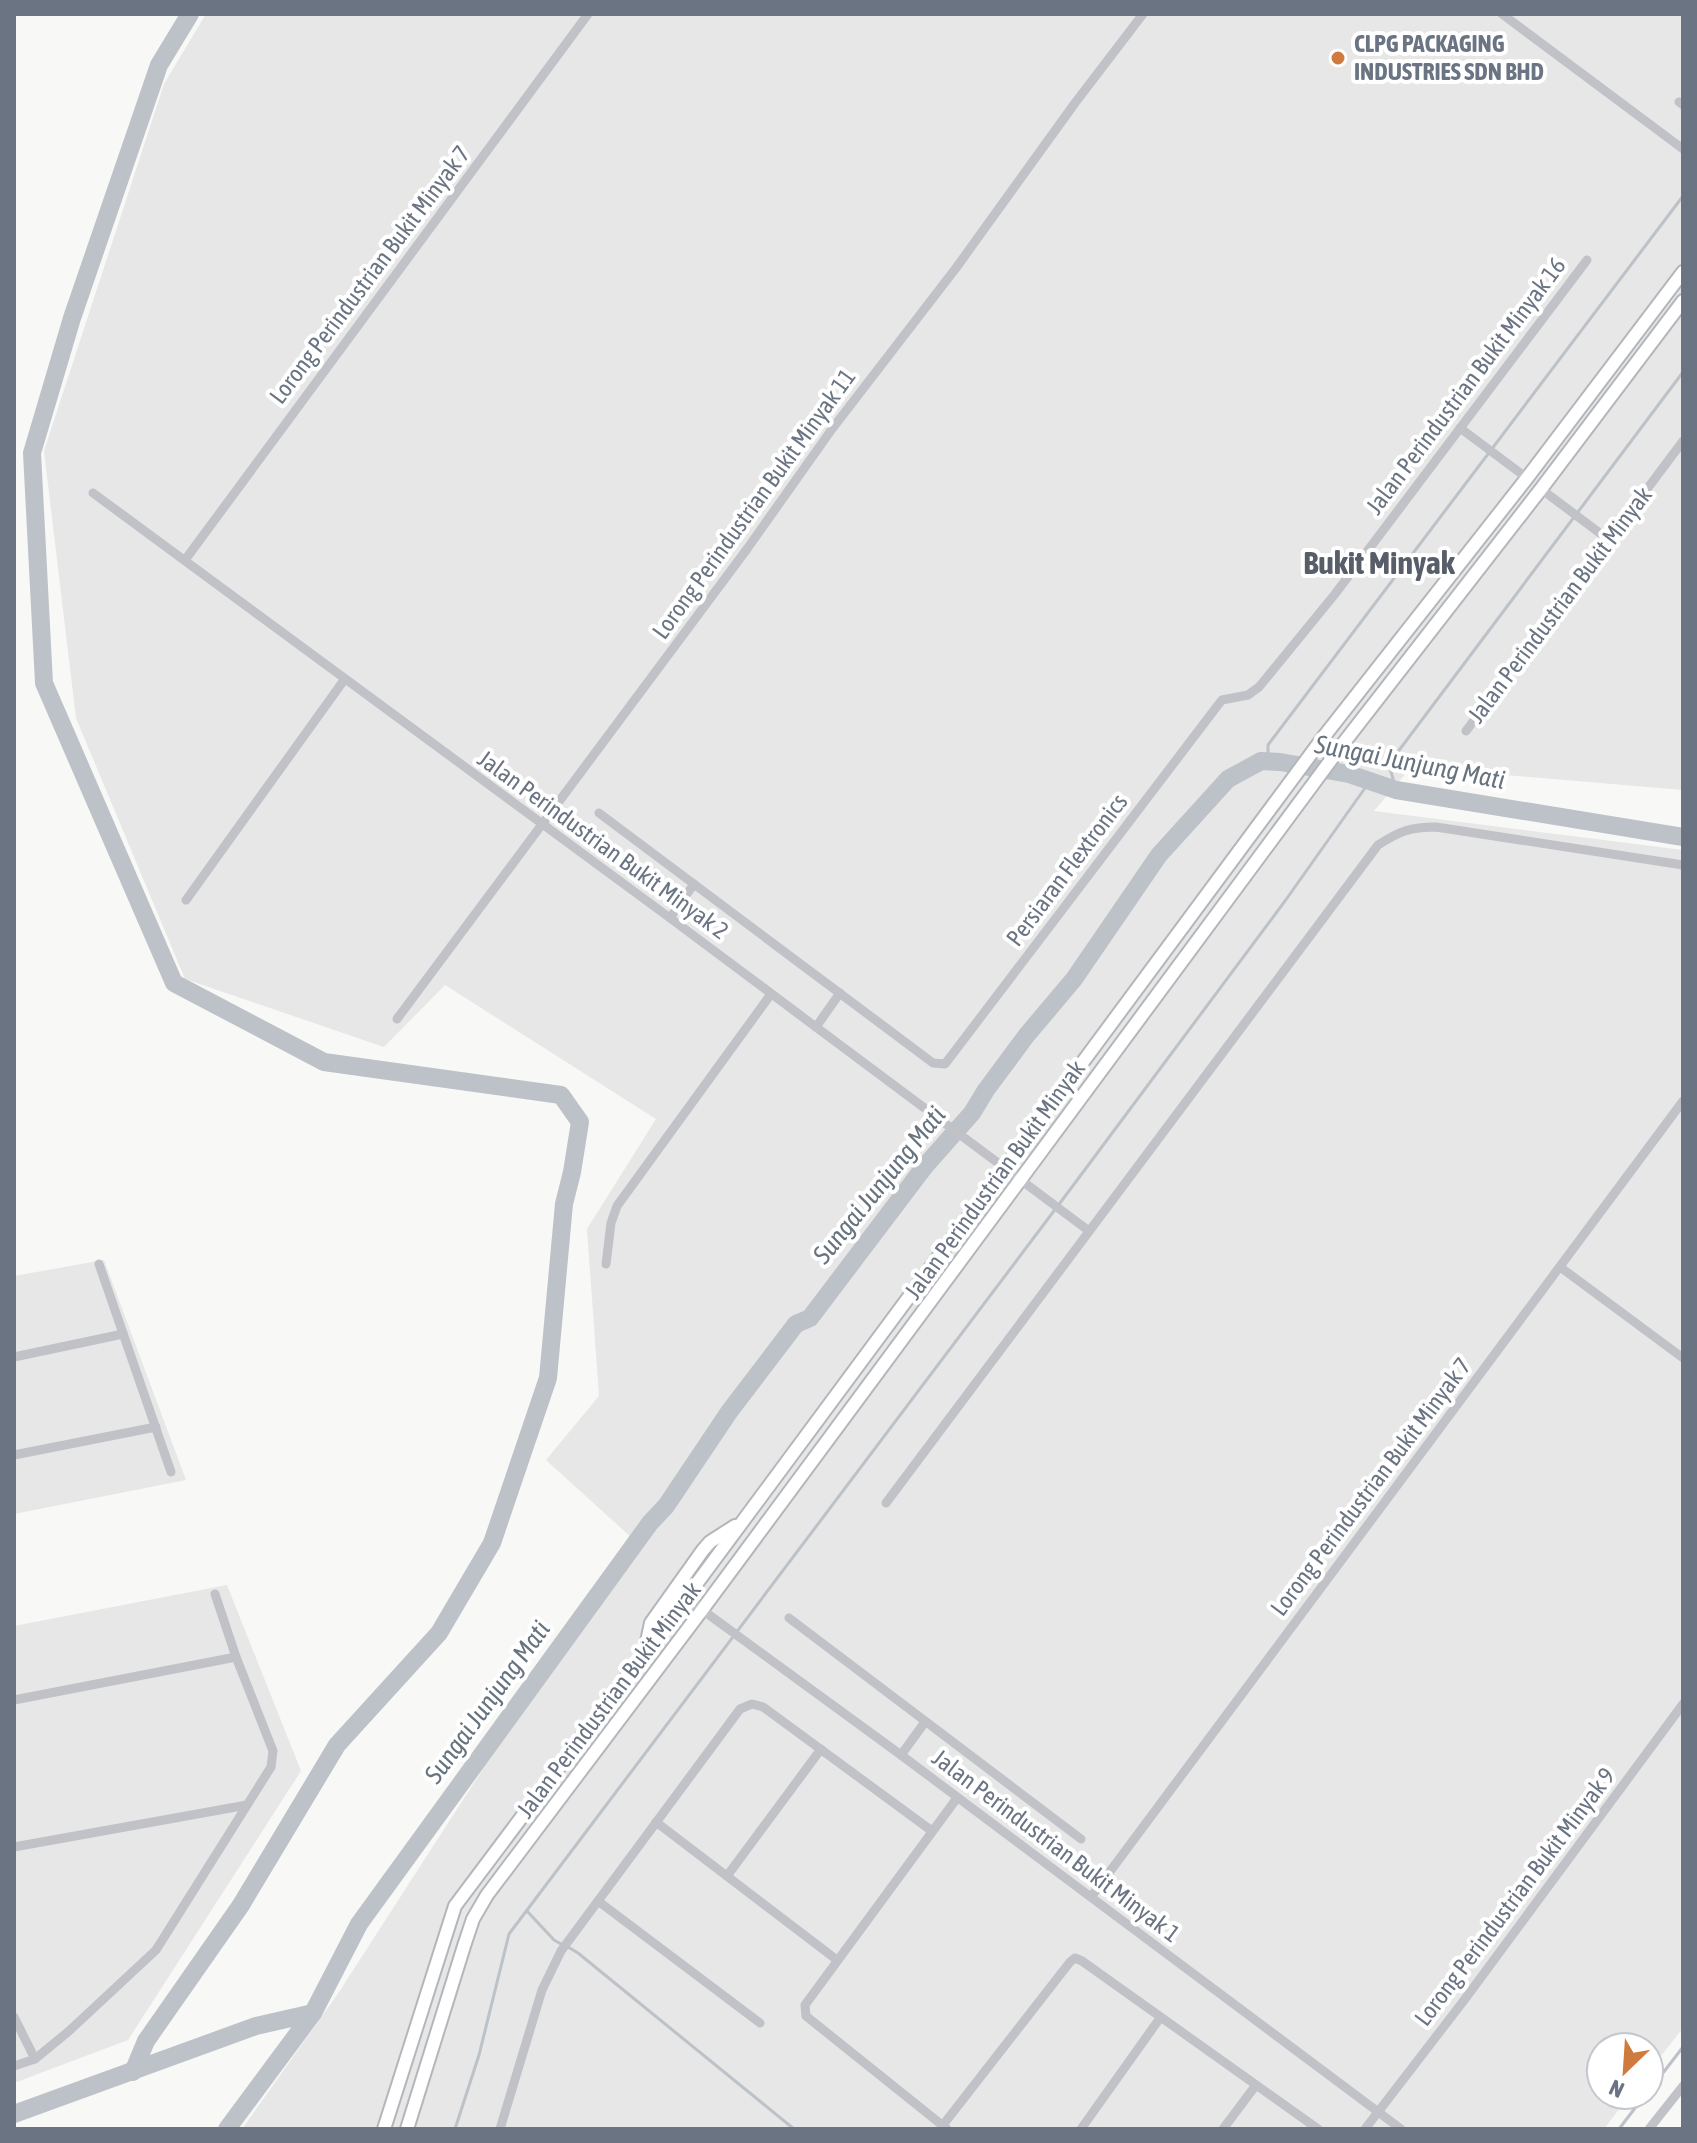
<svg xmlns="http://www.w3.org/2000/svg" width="1697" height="2143" viewBox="0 0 1697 2143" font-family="'Asap Condensed',sans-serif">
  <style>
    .built { fill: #e6e7e6 }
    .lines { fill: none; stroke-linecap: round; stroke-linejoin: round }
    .stream { stroke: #bcc2c8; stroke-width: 3 }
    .river { stroke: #bcc2c8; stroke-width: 18 }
    .secondary-casing { stroke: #b3b6bb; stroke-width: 16 }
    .minor { stroke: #c0c2c7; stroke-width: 9 }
    .secondary { stroke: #fff; stroke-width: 12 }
    .poi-dot { fill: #cf7b3f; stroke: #fff; stroke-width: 3 }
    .labels { text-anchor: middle; stroke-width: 8; stroke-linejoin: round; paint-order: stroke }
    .poi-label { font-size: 24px; font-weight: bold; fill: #6b7483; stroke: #fff; text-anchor: start }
    .street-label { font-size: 24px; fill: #6b7483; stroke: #fff }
    .water-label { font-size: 26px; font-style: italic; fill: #67737f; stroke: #fff }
    .district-label { font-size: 32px; font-weight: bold; fill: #585e69; stroke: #fff }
  </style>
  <rect width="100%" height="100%" fill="#f8f8f6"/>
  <!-- built -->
  <g class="built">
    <polygon points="206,14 1683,14 1683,790 1411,767 1374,811 1683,850 1683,2028 1649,2071 1649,2047 1601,2047 1601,2095 1630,2095 1604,2129 242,2129 339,1992 632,1538 546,1460 599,1396 587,1229 656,1119 445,985 384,1047 185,979 76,718 44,451 164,84"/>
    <polygon points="104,1260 186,1480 14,1514 14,1276"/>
    <polygon points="227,1585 301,1771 128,2040 14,2083 14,1626"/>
  </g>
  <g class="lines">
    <!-- stream -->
    <g class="stream">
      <polyline points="1268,762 1268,745 1683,196"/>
      <polyline points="1396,790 1390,768 1391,761 1683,372"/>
      <polyline points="527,1911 554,1940 561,1944"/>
      <polyline points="568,1947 578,1953 794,2129"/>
      <polyline points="1649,2091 1683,2047"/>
      <polyline points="455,2129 479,2055 509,1934 1069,1191 1285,901 1370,781"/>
      <polyline points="1619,2129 1645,2095"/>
    </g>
    <!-- river -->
    <g class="river">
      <polyline points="133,2072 146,2041 241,1905 337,1745 439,1633 492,1543 548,1378 564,1204 572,1172 580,1122 561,1095 324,1062 174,983 44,683 32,453 72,318 159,65 190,14"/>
      <polyline points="14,2114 256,2026 313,2013"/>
      <polyline points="227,2129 313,2013 359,1924 650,1523 666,1506 729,1412 796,1324 810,1318 925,1166 972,1113 986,1090 1026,1036 1074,979 1159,855 1228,779 1261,761 1280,762 1349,774 1396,790 1683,837"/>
    </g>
    <defs>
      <g id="secondary">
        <polyline points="646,1646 651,1623 703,1550 710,1542 735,1526"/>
        <polyline points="384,2129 455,1906 686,1598 1322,739 1527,478 1683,272"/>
        <polyline points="407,2129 464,1946 473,1919 487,1895 702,1610 1342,745 1541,489 1683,301"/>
      </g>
    </defs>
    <!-- secondary casing -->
    <use href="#secondary" class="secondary-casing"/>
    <!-- minor -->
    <g class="minor">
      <polyline points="1502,14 1683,149"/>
      <polyline points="1679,102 1683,105"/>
      <polyline points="1460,428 1527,478"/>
      <polyline points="1541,489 1609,540"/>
      <polyline points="93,493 670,918 1089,1231"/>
      <polyline points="185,560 588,14"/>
      <polyline points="1466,731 1683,441"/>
      <polyline points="599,813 933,1063 945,1064 1218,705 1222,700 1248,695 1259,687 1335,594 1587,260"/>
      <polyline points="186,900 344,680"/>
      <polyline points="670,918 694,884"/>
      <polyline points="397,1019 747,549 832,429 956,268 1075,103 1143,14"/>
      <polyline points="816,1027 840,993"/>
      <polyline points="99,1264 171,1472"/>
      <polyline points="606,1264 611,1223 617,1206 771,994"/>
      <polyline points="1560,1267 1683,1358"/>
      <polyline points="14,1357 123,1334"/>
      <polyline points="14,1455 156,1427"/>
      <path d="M 886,1503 L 1378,845 C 1400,831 1410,827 1436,827 L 1683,865"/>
      <polyline points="686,1598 901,1755 1401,2129"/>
      <polyline points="789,1618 1081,1839"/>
      <polyline points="14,1700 236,1657"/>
      <polyline points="901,1755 925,1722"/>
      <polyline points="656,1822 837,1960"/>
      <polyline points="14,1847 247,1805"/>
      <polyline points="727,1876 821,1749"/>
      <polyline points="1091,1897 1683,1101"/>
      <polyline points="598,1901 760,2023"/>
      <polyline points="14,2017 35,2059"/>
      <polyline points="14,2066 35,2059 69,2031 156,1950 271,1767 273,1751 236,1657 215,1594"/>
      <polyline points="943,2125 1070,1962 1075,1958 1082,1961 1318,2129"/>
      <polyline points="500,2129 542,1990 561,1951 740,1709 752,1704 763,1707 932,1831"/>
      <polyline points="947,2129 806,2016 805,2005 957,1798"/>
      <polyline points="1081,2129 1160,2018"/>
      <polyline points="1223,2129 1256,2085"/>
      <polyline points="1365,2129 1465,1999 1683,1704"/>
      <polyline points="1649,2129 1683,2086"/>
    </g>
    <!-- secondary -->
    <use href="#secondary" class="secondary"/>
  </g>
  <!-- markers -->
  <circle class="poi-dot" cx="1338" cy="58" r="8"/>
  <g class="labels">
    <!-- poi labels -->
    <g class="poi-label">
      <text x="1354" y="52">CLPG PACKAGING<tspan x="1354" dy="28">INDUSTRIES SDN BHD</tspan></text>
    </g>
    <!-- street labels -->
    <g class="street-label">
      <text transform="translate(370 275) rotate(-53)" y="8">Lorong Perindustrian Bukit Minyak 7</text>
      <text transform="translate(1466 386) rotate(-53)" y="8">Jalan Perindustrian Bukit Minyak 16</text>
      <text transform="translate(754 504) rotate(-54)" y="8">Lorong Perindustrian Bukit Minyak 11</text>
      <text transform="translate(1560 605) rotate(-53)" y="8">Jalan Perindustrian Bukit Minyak</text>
      <text transform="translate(603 845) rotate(36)" y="8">Jalan Perindustrian Bukit Minyak 2</text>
      <text transform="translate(1067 870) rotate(-53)" y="8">Persiaran Flextronics</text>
      <text transform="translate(995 1180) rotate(-54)" y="8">Jalan Perindustrian Bukit Minyak</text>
      <text transform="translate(1371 1487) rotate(-53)" y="8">Lorong Perindustrian Bukit Minyak 7</text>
      <text transform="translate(609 1700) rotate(-53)" y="8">Jalan Perindustrian Bukit Minyak</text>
      <text transform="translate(1056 1846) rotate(37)" y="8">Jalan Perindustrian Bukit Minyak 1</text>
      <text transform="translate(1515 1897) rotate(-53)" y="8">Lorong Perindustrian Bukit Minyak 9</text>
    </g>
    <!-- water labels -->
    <g class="water-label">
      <text transform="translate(1410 762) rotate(11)" y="9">Sungai Junjung Mati</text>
      <text transform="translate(879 1185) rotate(-51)" y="9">Sungai Junjung Mati</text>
      <text transform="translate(487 1702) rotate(-54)" y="9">Sungai Junjung Mati</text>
    </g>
    <!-- district labels -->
    <g class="district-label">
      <text x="1379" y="574">Bukit Minyak</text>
    </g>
  </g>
  <!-- border -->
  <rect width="1697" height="2143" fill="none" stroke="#6b7483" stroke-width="32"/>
  <!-- north arrow -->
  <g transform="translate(1625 2071) rotate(205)"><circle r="38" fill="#ffffff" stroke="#c4c7cd" stroke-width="2"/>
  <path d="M0-6L14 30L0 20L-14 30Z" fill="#cf7b3f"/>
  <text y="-12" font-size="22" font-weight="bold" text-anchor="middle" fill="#6b7483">N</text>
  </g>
</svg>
